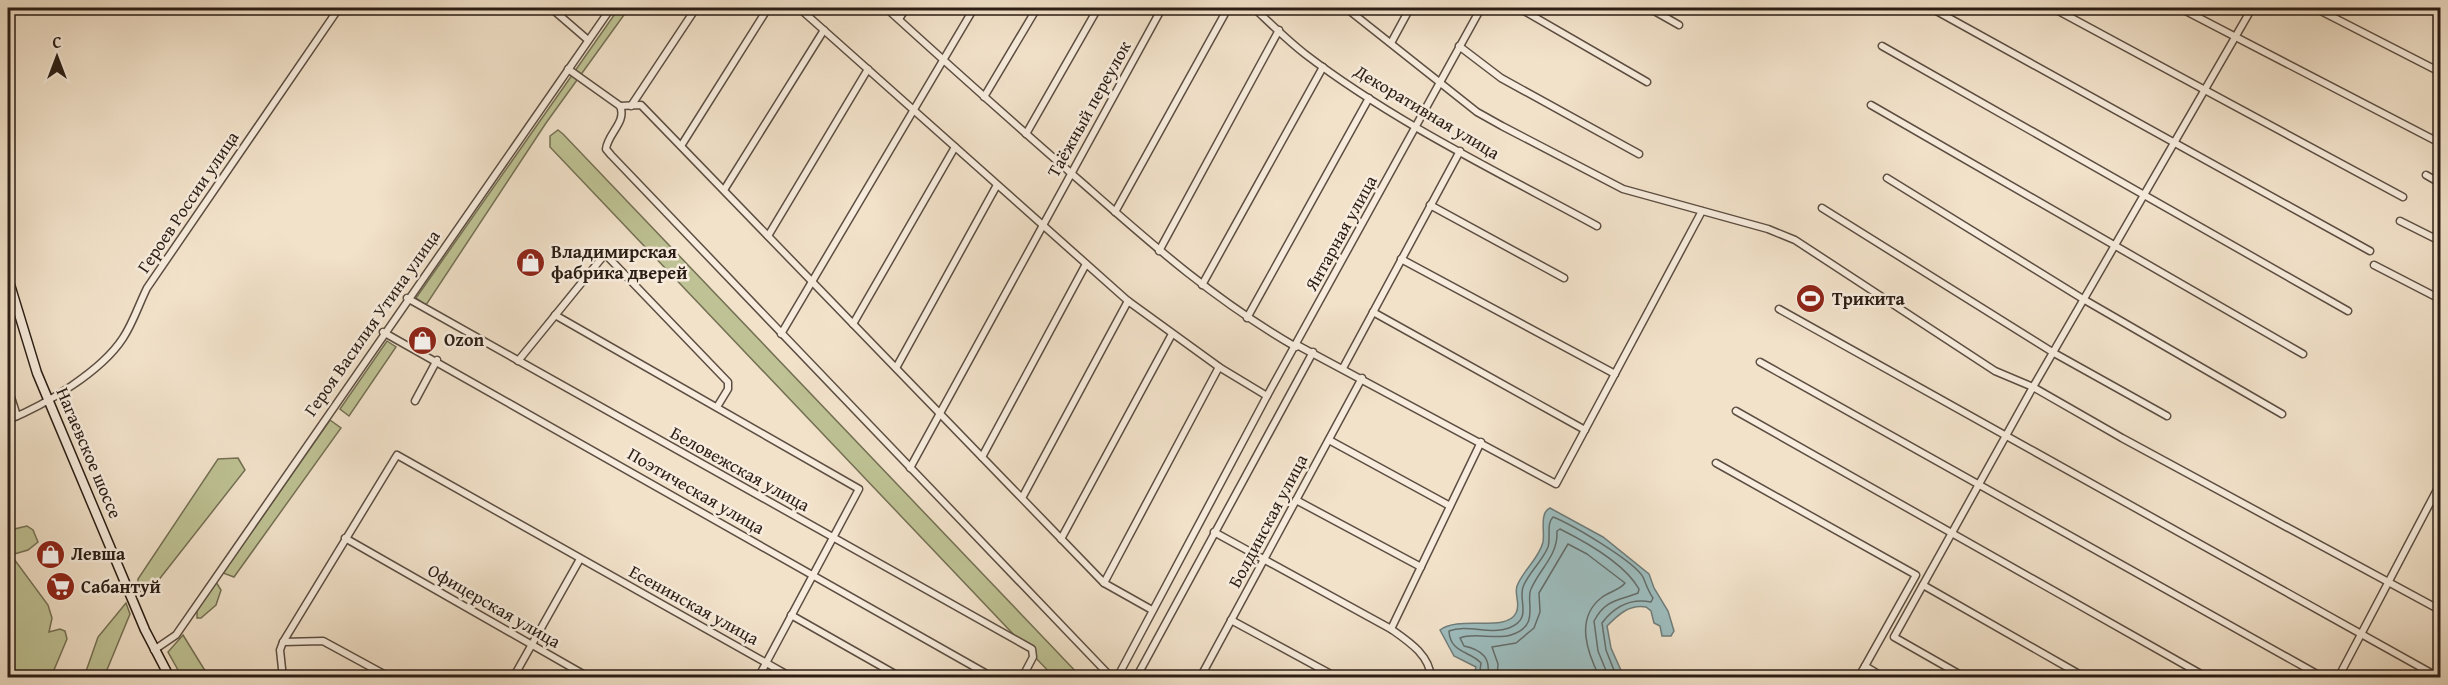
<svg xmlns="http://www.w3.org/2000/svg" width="2448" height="685" viewBox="0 0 2448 685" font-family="'Gentium Book Plus',serif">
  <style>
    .green { fill: #bec294; stroke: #747054; stroke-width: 1.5 }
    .water { fill: #9dbcbd; stroke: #6f7c7a; stroke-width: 1.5 }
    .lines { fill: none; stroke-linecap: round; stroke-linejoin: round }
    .shore { stroke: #646c69; stroke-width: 1.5 }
    .street-casing { stroke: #5c4e42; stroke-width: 9 }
    .secondary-casing { stroke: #2a1d15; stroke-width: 11 }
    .street { stroke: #f7ecdd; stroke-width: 6 }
    .secondary { stroke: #f7ecdd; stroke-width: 8 }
    .labels { text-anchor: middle; stroke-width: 5; stroke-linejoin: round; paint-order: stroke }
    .street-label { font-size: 18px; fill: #2a1d15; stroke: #f7ecdd }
    .poi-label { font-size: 18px; font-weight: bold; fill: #2a1d15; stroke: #f7ecdd; text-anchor: start }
  </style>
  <rect width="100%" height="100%" fill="#f2e2ca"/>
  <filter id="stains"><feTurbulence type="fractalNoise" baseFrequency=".00333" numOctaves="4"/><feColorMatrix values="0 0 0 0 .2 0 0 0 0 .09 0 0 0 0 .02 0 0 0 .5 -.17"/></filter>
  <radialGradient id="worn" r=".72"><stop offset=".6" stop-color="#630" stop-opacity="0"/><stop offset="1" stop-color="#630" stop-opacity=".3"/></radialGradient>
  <!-- green -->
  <g class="green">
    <polygon points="619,8 629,8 546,123 426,305 416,298"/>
    <polygon points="558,130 563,134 1081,677 1054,677 550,147 550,136"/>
    <polygon points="387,341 396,347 349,416 340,409"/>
    <polygon points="330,420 341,428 234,577 223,573"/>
    <polygon points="238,458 245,470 150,591 138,592 138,579 218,459"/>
    <polygon points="8,510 14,529 27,526 33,530 38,542 28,550 11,555 48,605 52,618 49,632 60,629 65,631 67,639 51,677 8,677"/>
    <polygon points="216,582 221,590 216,605 201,618 197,618 197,608"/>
    <polygon points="126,603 130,614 104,677 84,677 98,637"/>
    <polygon points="183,635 209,677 182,677 168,652"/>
  </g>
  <!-- water -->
  <path class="water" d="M 1550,508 L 1603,537 L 1649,574 L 1654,588 L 1668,611 L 1674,631 L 1671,636 L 1662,636 L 1660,626 L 1654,623 L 1651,611 L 1646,607 C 1629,604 1618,615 1607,626 L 1611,648 L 1624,677 L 1473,677 L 1476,667 L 1454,656 L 1440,630 C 1459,615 1506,633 1516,613 C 1521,604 1514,595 1517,586 C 1523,570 1539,559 1543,542 C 1545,532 1539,513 1550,508 Z"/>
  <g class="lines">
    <!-- shore -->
    <g class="shore">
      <path d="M 1479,678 L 1481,663 C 1470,651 1450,653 1449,631 C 1467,624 1491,635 1509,628 C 1533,619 1518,601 1523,587 C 1528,573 1542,562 1548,547 C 1551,538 1546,524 1553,517 C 1571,524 1634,561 1643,577 C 1646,584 1648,591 1653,598 L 1651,602 C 1630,598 1614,607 1602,623 L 1606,650 L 1617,678"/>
      <path d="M 1487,678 C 1492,658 1482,650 1464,646 L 1460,638 C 1474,632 1495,640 1511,635 C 1541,626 1525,601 1531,589 C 1540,568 1558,556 1557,531 L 1560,529 C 1586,542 1625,564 1639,589 L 1638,593 C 1618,601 1606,599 1594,621 L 1598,651 L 1609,678"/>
      <path d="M 1497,678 L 1498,664 L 1492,647 L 1516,643 L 1534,628 L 1540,612 L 1539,593 L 1568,544 L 1587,554 L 1625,583 C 1620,590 1608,592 1601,598 C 1575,619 1587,652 1600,678"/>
    </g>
    <defs>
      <g id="street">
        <polyline points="551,8 588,40"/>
        <polyline points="799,8 1128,301 1219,367 1267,396"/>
        <path d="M 886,8 C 952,68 1019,128 1087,187 C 1155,247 1216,301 1296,347"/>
        <path d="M 1254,8 C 1270,23 1287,40 1305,54 C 1394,122 1498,172 1597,226"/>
        <polyline points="1346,8 1477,112 1502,126 1623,189 1768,229 1795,240 1995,371 2033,387 2122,438 2440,610"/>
        <polyline points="1519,8 1647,82"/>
        <polyline points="1649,8 1679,25"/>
        <polyline points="1931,8 2370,251"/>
        <polyline points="2053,8 2403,197"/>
        <polyline points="2180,8 2440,143"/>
        <polyline points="2315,8 2440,72"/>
        <polyline points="899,19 906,8"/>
        <polyline points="1391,43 1410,8"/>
        <polyline points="1459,46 1501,78 1639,154"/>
        <polyline points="1882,46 2348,311"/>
        <path d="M 568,69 L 620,106 C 627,122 608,133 606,149 L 611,155 L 1112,678"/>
        <polyline points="984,97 1037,8"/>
        <polyline points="1871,105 2303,354"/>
        <polyline points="620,106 641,105 1104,583 1152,610"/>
        <polyline points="631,106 696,8"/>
        <polyline points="1026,134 1098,8"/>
        <polyline points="681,146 768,8"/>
        <polyline points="2426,175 2440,183"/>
        <polyline points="1887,178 2083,299 2282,414"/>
        <polyline points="724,190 824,30"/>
        <polyline points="1430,205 1564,278"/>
        <polyline points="1822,208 2054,353 2167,416"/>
        <polyline points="1115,212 1228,8"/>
        <polyline points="2400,221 2440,241"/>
        <polyline points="768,236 868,69"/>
        <polyline points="1159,251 1279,30"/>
        <polyline points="1401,259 1615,374"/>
        <polyline points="2374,265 2440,299"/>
        <polyline points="1202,285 1323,67"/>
        <polyline points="407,298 1032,649 1033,657 1022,678"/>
        <polyline points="1779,309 2440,678"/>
        <polyline points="1373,312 1585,430"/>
        <polyline points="555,315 859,489 758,678"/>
        <polyline points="1247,318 1369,98"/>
        <polyline points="853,324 955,147"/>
        <polyline points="383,332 994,678"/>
        <polyline points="781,334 974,8"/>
        <polyline points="1297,345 1556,484 1702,211"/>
        <polyline points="518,361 605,254 728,382 728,389 717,407"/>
        <polyline points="1760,362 2324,678"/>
        <polyline points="896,368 997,185"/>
        <polyline points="1343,368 1460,151"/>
        <polyline points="8,388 17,416"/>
        <polyline points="415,401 437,360"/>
        <polyline points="1736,411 2208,678"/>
        <path d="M 8,420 C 45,405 101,372 123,338 C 133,323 139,304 147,288 L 339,8"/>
        <polyline points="1329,440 1450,506"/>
        <polyline points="982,457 1086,264"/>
        <polyline points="1716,463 1916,575 1865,666 1885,678"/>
        <polyline points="910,468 1162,8"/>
        <polyline points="1022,498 1128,301"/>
        <polyline points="1296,500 1421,567"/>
        <path d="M 1214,532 L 1391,629 C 1408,641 1430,655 1431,678"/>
        <polyline points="345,538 590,678"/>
        <polyline points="1061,539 1172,334"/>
        <polyline points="1104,583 1219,367"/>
        <polyline points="1923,585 2086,678"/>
        <polyline points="791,615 902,678"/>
        <polyline points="1231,620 1338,678"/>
        <polyline points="1391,629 1481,442"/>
        <polyline points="283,642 323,641 391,678"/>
        <polyline points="154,650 176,635 611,8"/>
        <polyline points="283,678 280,650 283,642 397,455 793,678"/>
        <polyline points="513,678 580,559"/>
        <polyline points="1117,678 1267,396 1481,8"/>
        <polyline points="1136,678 1313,352"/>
        <polyline points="1200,678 1362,378"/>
        <polyline points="1858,678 1865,666"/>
        <polyline points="1966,678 1894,637 2033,387 2252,8"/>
        <polyline points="2338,678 2440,484"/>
      </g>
      <polyline id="secondary" points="8,278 37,373 145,630 170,678"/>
    </defs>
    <!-- street casing -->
    <use href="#street" class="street-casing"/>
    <!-- secondary casing -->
    <use href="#secondary" class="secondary-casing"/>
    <!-- street -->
    <use href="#street" class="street"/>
    <!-- secondary -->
    <use href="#secondary" class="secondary"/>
  </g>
  <!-- icons -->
  <defs>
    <symbol id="shop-disc" viewBox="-11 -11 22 22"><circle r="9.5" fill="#8f2418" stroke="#f7ecdd"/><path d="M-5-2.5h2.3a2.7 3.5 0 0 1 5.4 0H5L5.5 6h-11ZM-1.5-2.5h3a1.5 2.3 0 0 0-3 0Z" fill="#fff"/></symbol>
    <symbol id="stadium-disc" viewBox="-11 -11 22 22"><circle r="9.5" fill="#8f2418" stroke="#f7ecdd"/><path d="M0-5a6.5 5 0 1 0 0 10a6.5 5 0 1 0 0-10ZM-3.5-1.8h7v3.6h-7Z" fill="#fff"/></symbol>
    <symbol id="supermarket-disc" viewBox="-11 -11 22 22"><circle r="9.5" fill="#8f2418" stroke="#f7ecdd"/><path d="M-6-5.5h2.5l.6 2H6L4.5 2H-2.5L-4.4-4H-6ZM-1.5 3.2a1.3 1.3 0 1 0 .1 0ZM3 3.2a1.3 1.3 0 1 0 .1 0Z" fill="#fff"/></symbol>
  </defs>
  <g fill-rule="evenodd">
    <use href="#shop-disc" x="514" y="246" width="33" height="33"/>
    <use href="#stadium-disc" x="1794" y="282" width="33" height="33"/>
    <use href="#shop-disc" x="406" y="324" width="33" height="33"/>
    <use href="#shop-disc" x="34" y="538" width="33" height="33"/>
    <use href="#supermarket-disc" x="44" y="570" width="33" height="33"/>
  </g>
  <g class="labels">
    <!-- street labels -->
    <g class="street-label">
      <text transform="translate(1089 109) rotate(-61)" y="6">Таёжный переулок</text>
      <text transform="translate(1427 112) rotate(31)" y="6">Декоративная улица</text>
      <text transform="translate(188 202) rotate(-56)" y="6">Героев России улица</text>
      <text transform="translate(1341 233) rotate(-61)" y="6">Янтарная улица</text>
      <text transform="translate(372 323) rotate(-55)" y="6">Героя Василия Утина улица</text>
      <text transform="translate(89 453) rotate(67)" y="6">Нагаевское шоссе</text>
      <text transform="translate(740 469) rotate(29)" y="6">Беловежская улица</text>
      <text transform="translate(696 491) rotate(30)" y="6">Поэтическая улица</text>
      <text transform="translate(1268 521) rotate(-62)" y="6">Болдинская улица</text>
      <text transform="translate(694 605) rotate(29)" y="6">Есенинская улица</text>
      <text transform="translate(494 606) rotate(30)" y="6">Офицерская улица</text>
    </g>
    <!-- poi labels -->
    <g class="poi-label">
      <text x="551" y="258">Владимирская<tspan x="551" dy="21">фабрика дверей</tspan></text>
      <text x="1832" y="305">Трикита</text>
      <text x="444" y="346">Ozon</text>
      <text x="71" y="560">Левша</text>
      <text x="81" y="593">Сабантуй</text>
    </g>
  </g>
  <!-- margin -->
  <rect width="2448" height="685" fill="none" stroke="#f2e2ca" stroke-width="30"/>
  <rect x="9" y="9" width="2430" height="667" fill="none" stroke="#2a1d15" stroke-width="3"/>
  <rect x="15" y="15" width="2418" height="655" fill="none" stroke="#2a1d15" stroke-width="1.5"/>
  <!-- north arrow -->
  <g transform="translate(57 57)" stroke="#f7ecdd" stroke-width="4.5" paint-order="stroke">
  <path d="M0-4.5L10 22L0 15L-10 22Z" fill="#2a1d15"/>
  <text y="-9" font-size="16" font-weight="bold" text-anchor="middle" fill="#2a1d15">С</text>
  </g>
  <rect width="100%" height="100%" filter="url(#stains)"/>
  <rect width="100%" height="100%" fill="url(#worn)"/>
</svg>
